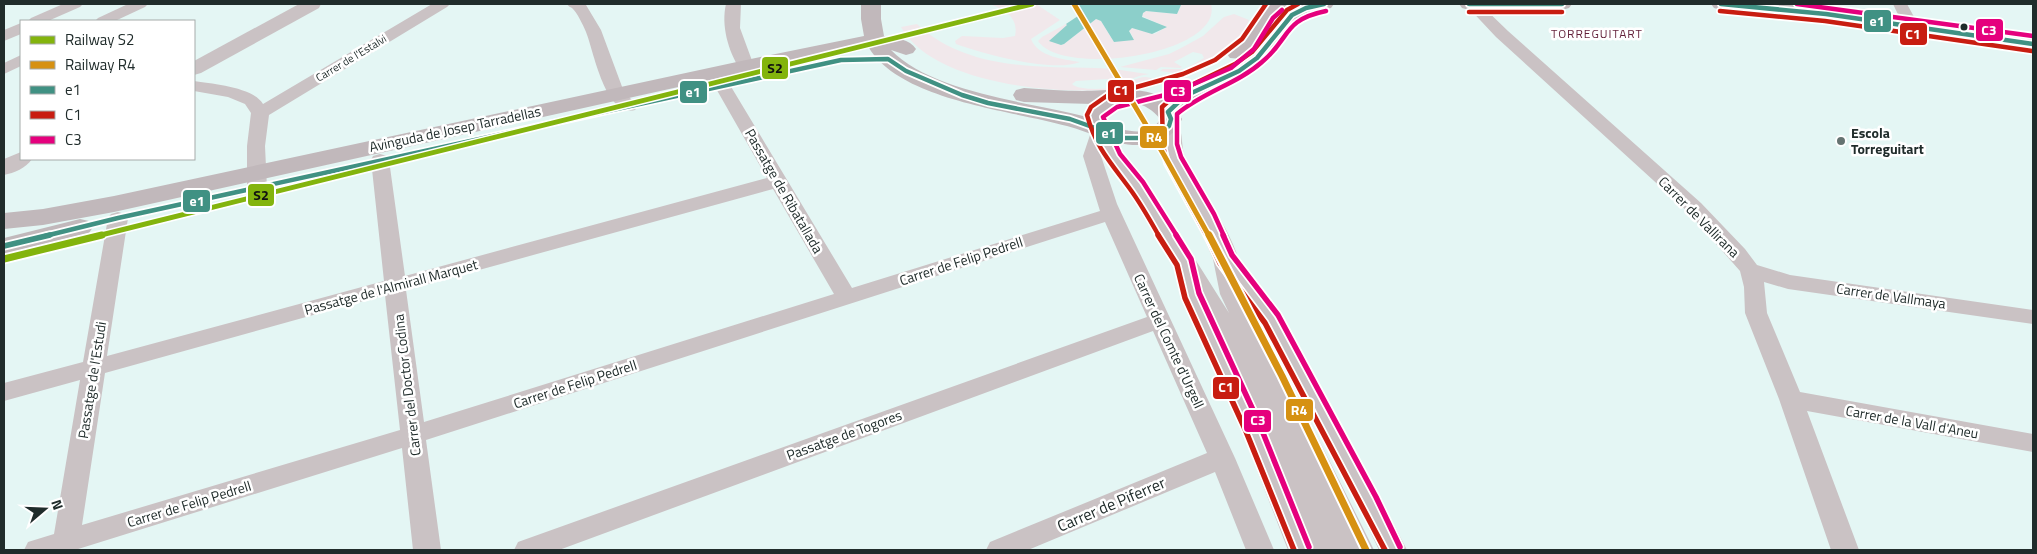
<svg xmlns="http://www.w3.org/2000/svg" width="2037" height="554" viewBox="0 0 2037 554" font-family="'Titillium Web',sans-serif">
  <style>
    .green { fill: #f1e8eb }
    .water { fill: #8ccfca }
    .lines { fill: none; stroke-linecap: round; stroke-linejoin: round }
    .minor { fill: #cac2c4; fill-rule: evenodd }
    .tertiary { fill: #cac2c4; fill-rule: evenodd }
    .secondary { fill: #c1b8bb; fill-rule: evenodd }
    .bus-1-far1-casing { stroke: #fff; stroke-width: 8 }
    .bus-1-casing { stroke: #fff; stroke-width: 9 }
    .bus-2-far1-casing { stroke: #fff; stroke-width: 8 }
    .bus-2-casing { stroke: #fff; stroke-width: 9 }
    .bus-3-far1-casing { stroke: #fff; stroke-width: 8 }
    .bus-3-casing { stroke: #fff; stroke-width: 9 }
    .bus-1-far1 { stroke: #409183; stroke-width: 4.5 }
    .bus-1 { stroke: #409183; stroke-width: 5.5 }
    .bus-2-far1 { stroke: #c81d11; stroke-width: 4.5 }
    .bus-2 { stroke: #c81d11; stroke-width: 5.5 }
    .bus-3-far1 { stroke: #e5007d; stroke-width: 4.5 }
    .bus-3 { stroke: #e5007d; stroke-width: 5.5 }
    .rail-1-far1-casing { stroke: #fff; stroke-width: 8 }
    .rail-1-casing { stroke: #fff; stroke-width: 11 }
    .rail-2-far1-casing { stroke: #fff; stroke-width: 8 }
    .rail-2-casing { stroke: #fff; stroke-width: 11 }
    .rail-1-far1 { stroke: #83b40d; stroke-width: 5 }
    .rail-1 { stroke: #83b40d; stroke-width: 7 }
    .rail-2-far1 { stroke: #d69112; stroke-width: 5 }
    .rail-2 { stroke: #d69112; stroke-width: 7 }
    .bus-dot { fill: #202c2b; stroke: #fff; stroke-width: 2 }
    .poi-dot { fill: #657371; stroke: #fff; stroke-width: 2 }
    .labels { text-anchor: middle; stroke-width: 5; stroke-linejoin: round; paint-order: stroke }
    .far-street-label { font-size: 11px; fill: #202c2b; stroke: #fff }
    .far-neighbourhood-label { font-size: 12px; letter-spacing: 1px; fill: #621f38; stroke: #fff }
    .street-label { font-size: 14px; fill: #202c2b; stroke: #fff }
    .poi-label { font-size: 14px; font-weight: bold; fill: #202c2b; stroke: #fff; text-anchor: start }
    .near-street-label { font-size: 16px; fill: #202c2b; stroke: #fff }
    .line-badge { stroke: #fff; stroke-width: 2 }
    .badge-label { font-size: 14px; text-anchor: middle; font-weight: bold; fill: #fff }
    .pale-badge-label { font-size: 14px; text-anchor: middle; font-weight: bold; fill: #111 }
  </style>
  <rect width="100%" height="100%" fill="#e4f6f4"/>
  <!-- green -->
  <g class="green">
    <path d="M 989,4 L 1036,4 L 1060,20 L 1031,39 C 1038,57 1063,59 1080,62 C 1053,73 983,54 956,44 L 955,41 L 962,36 L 1003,38 L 1015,36 C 1019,18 1005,9 989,4 Z"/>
    <path d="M 1180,4 L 1211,4 C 1224,54 1063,78 1038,41 L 1042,37 L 1066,24 L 1067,24 L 1061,45 L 1064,44 L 1096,19 L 1101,21 L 1114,42 L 1133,37 L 1129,30 L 1132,28 L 1155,34 L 1166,27 L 1142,16 L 1143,13 L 1146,11 L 1177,14 L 1181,5 Z"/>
    <polygon points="1234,14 1249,20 1245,29 1233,45 1225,53 1201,67 1184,74 1160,71 1163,69 1185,69 1204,58 1202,54 1193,52 1174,62 1182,67 1180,68 1161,67 1156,70 1120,67 1169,54 1183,47 1203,36 1224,17"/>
    <path d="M 917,24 C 965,69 1034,67 1095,68 C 1113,68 1131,72 1149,74 C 1134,76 1124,83 1111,86 L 1108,79 L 1076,81 L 1072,84 C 1078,91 1109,89 1118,87 C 1129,84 1143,71 1154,80 C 1147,88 1128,87 1118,89 C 1058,95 933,85 901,27 Z"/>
  </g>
  <!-- water -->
  <polygon class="water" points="1078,4 1180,4 1181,5 1177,14 1146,11 1143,13 1142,17 1167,27 1152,34 1132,28 1129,31 1134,40 1114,42 1101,21 1096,19 1064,44 1061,45 1049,41 1067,25 1066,24 1078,16 1081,11"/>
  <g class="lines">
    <!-- minor -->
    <g class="minor">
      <polygon points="63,4 83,4 80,7 48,21 28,21 31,18"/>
      <polygon points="128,4 148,4 145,7 115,21 95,21 98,18"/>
      <path d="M 432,4 L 450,4 L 447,7 L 269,115 L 265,146 L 267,188 L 264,192 L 257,194 L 250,192 L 247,188 L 247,146 L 251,113 L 245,104 L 228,97 L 194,91 L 194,81 C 213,84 253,87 263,104 Z"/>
      <path d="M 567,4 L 586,5 L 601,30 L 624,92 L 638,106 L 635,110 C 605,117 594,52 586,32 C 583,25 577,12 572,8 C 570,7 568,6 567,4 Z"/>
      <path d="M 726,4 L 741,4 L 740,28 L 754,66 L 752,69 L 740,69 C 728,51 721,25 726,4 Z"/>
      <polygon points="1465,4 1480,4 1508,31 1701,203 1745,249 1757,265 1790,275 2033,310 2033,324 1788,289 1764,282 1767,313 1800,392 2033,434 2033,452 1807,411 1859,550 1831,550 1779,399 1745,313 1744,287 1740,271 1687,211 1496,37"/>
      <polygon points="1893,4 1907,4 1919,26 1917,29 1905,29"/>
      <polygon points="21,23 21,34 4,41 4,30"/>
      <polygon points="21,55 21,66 4,74 4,63"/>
      <path d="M 722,80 L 728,81 L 730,85 L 852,288 L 1100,211 L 1083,156 L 1093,126 L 1099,125 L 1105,126 L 1108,130 L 1101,156 L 1117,204 L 1235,458 L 1274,550 L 1246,550 L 1215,472 L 1028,550 L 986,550 L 990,542 L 1207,453 L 1153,331 L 559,550 L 514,550 L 518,542 L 1147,317 L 1105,222 L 426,440 L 441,550 L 413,550 L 402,448 L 75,550 L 24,550 L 28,542 L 54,534 L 80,380 L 4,401 L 4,383 L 83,362 L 108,218 L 111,214 L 118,212 L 125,214 L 128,218 L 107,356 L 384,281 L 371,160 L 373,156 L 380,154 L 387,156 L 389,160 L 405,276 L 767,178 L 714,85 L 716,81 ZM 773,189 L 834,294 L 424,422 L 406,290 ZM 385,295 L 400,430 L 82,525 L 105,373 Z"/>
      <polygon points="1226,252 1233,254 1282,319 1378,494 1407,550 1379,550 1356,502 1261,322 1216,259 1219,254"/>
      <polygon points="1189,275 1197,277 1203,295 1264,426 1316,550 1288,550 1240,426 1181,295 1178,282 1181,277"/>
    </g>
    <!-- tertiary -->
    <g class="tertiary">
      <polygon points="299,4 321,4 319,8 201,73 194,75 194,61"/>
      <path d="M 1169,119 L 1177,121 C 1184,132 1180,149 1187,162 C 1203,194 1228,225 1239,260 C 1242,271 1244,283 1246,294 L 1374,550 L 1314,550 L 1272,455 L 1207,323 L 1127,189 L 1103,158 L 1088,130 L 1091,125 L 1099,123 L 1107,125 L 1124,156 L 1149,186 L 1229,313 L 1220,294 L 1213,259 L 1195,218 L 1163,160 L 1159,145 L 1158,126 L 1161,121 Z"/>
      <path d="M 21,152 L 21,159 L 32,159 C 26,168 14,173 4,175 L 4,159 Z"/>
    </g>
    <!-- secondary -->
    <g class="secondary">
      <path d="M 861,4 L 881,4 L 881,19 L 884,36 C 895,38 910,39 916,49 L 913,53 L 906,55 L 891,50 C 931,92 1028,102 1083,116 L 1092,104 L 1024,102 L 1016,100 L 1013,95 L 1016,90 L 1024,88 C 1044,89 1063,91 1083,91 C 1108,91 1146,84 1167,101 C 1188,81 1218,76 1242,59 L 1230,58 L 1227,54 L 1247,31 L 1258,11 L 1265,4 L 1288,4 L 1276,14 L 1267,33 C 1291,3 1295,1 1334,4 L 1331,8 L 1312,12 L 1299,19 L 1264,62 L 1247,76 L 1193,101 L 1179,114 L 1182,119 C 1175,137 1158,144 1140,145 C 1113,146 1091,132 1067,126 C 1010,110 902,101 869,48 L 746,72 L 114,212 L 43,225 L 4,229 L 4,213 L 43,209 L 114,196 L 746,60 L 864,36 L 861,19 ZM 1134,103 C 1145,105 1153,110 1160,119 C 1151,138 1124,131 1109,125 L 1106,116 C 1114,108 1123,105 1134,103 Z"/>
      <polygon points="1459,4 1572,4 1569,8 1562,10 1469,10 1462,8"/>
      <polygon points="1711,4 1780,4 1826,8 2033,38 2033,50 1826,20 1721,10 1714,8"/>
      <polygon points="80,219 89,221 93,227 89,233 4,254 4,238"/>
    </g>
    <defs>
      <g id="bus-1-far1">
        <polyline points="1469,4 1562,4"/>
        <polyline points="1721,4 1826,14 2033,44"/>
        <polyline points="45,236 118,218 841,60 888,59 906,71 962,95 988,103 1070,119 1123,138 1139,138 1161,132 1169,126 1171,119 1168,112 1185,96 1239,71 1257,58 1292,15 1306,8 1324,4"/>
      </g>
      <polyline id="bus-1" points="4,246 50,235"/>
      <g id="bus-2-far1">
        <polyline points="1720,11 1825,21 2032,51"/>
        <polyline points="1469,12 1562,12"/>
        <path d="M 1159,236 C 1150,220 1141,204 1130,189 C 1111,163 1096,148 1087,115 L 1091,107 L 1108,95 L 1183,74 L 1215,60 L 1242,39 L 1266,4"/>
        <polyline points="1207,236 1167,163 1163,146 1162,107 1181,90 1235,64 1252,52 1287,10 1298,4"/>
      </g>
      <g id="bus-2">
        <polyline points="1158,235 1177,265 1185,298 1245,429 1294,550"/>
        <polyline points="1207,235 1220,263 1265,323 1385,550"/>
      </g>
      <g id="bus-3-far1">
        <polyline points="1797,4 2033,36"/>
        <polyline points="1177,236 1143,182 1120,154 1103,117 1117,107 1173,93 1231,68 1254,49 1273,18 1282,10"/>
        <path d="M 1224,236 L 1214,214 L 1181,157 L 1177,144 L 1177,114 C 1203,92 1237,84 1262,62 C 1291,38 1282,20 1326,11"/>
      </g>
      <g id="bus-3">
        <polyline points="1176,235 1191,259 1199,293 1259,423 1309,547"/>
        <polyline points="1223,235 1232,255 1278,315 1376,497 1400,547"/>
      </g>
    </defs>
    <!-- bus-1-far1 casing -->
    <use href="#bus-1-far1" class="bus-1-far1-casing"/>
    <!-- bus-1 casing -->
    <use href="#bus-1" class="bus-1-casing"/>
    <!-- bus-2-far1 casing -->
    <use href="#bus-2-far1" class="bus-2-far1-casing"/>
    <!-- bus-2 casing -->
    <use href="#bus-2" class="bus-2-casing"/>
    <!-- bus-3-far1 casing -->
    <use href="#bus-3-far1" class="bus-3-far1-casing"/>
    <!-- bus-3 casing -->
    <use href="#bus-3" class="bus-3-casing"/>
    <!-- bus-1-far1 -->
    <use href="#bus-1-far1" class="bus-1-far1"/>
    <!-- bus-1 -->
    <use href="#bus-1" class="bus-1"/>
    <!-- bus-2-far1 -->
    <use href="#bus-2-far1" class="bus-2-far1"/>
    <!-- bus-2 -->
    <use href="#bus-2" class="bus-2"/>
    <!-- bus-3-far1 -->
    <use href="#bus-3-far1" class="bus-3-far1"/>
    <!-- bus-3 -->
    <use href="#bus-3" class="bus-3"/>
    <defs>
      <polyline id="rail-1-far1" points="97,236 1032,4"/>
      <polyline id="rail-1" points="4,259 102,235"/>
      <polyline id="rail-2-far1" points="1074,4 1164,155 1209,236"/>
      <polyline id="rail-2" points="1209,235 1282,376 1366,550"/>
    </defs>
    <!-- rail-1-far1 casing -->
    <use href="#rail-1-far1" class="rail-1-far1-casing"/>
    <!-- rail-1 casing -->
    <use href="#rail-1" class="rail-1-casing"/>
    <!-- rail-2-far1 casing -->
    <use href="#rail-2-far1" class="rail-2-far1-casing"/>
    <!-- rail-2 casing -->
    <use href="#rail-2" class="rail-2-casing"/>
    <!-- rail-1-far1 -->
    <use href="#rail-1-far1" class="rail-1-far1"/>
    <!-- rail-1 -->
    <use href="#rail-1" class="rail-1"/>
    <!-- rail-2-far1 -->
    <use href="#rail-2-far1" class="rail-2-far1"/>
    <!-- rail-2 -->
    <use href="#rail-2" class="rail-2"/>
  </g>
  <!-- markers -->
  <circle class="bus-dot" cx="1964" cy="27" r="4.5"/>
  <circle class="poi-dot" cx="1841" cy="141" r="5"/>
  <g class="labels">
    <!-- far-street labels -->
    <g class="far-street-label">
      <text transform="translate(351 58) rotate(-31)" y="4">Carrer de l'Estalvi</text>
    </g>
    <!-- far-neighbourhood labels -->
    <g class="far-neighbourhood-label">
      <text x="1597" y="38">TORREGUITART</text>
    </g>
    <!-- street labels -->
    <g class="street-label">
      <text transform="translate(455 129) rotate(-12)" y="5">Avinguda de Josep Tarradellas</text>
      <text transform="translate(784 191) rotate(60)" y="5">Passatge de Ribatallada</text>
      <text transform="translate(1699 217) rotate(45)" y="5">Carrer de Vallirana</text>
      <text transform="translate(961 261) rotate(-18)" y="5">Carrer de Felip Pedrell</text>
      <text transform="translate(391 287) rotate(-15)" y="5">Passatge de l'Almirall Marquet</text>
      <text transform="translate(1891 296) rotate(8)" y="5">Carrer de Vallmaya</text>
      <text transform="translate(1169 341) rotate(65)" y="5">Carrer del Comte d'Urgell</text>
      <text transform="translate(92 380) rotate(-81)" y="5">Passatge de l'Estudi</text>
      <text transform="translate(575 384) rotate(-18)" y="5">Carrer de Felip Pedrell</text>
      <text transform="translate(407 385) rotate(-97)" y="5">Carrer del Doctor Codina</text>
      <text transform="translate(1912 422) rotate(10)" y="5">Carrer de la Vall d'Aneu</text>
      <text transform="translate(844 435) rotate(-20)" y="5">Passatge de Togores</text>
      <text transform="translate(189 504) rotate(-17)" y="5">Carrer de Felip Pedrell</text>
    </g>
    <!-- poi labels -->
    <g class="poi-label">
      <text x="1851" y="138">Escola<tspan x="1851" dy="16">Torreguitart</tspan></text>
    </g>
    <!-- near-street labels -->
    <g class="near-street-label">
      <text transform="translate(1111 504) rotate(-23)" y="6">Carrer de Piferrer</text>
    </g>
  </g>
  <g class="line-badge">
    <rect x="1863" y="9" width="29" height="24" rx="5" fill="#409183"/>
    <rect x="1975" y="18" width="29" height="24" rx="5" fill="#e5007d"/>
    <rect x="1899" y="22" width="29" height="24" rx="5" fill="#c81d11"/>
    <rect x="761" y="56" width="28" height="24" rx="5" fill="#83b40d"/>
    <rect x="1107" y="79" width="28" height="24" rx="5" fill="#c81d11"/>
    <rect x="1163" y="79" width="29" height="24" rx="5" fill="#e5007d"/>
    <rect x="679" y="80" width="29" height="24" rx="5" fill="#409183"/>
    <rect x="1095" y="121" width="29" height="24" rx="5" fill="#409183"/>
    <rect x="1139" y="125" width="29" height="24" rx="5" fill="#d69112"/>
    <rect x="247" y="183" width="28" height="24" rx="5" fill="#83b40d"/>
    <rect x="182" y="189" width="29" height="24" rx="5" fill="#409183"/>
    <rect x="1212" y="376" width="28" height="24" rx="5" fill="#c81d11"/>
    <rect x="1285" y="398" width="29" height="24" rx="5" fill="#d69112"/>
    <rect x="1243" y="409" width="29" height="24" rx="5" fill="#e5007d"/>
  </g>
  <g class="badge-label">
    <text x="1877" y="26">e1</text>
    <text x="1989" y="35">C3</text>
    <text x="1913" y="39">C1</text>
    <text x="1121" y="95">C1</text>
    <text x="1178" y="96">C3</text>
    <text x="693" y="97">e1</text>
    <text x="1109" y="138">e1</text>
    <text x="1154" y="142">R4</text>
    <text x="197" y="206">e1</text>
    <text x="1226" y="392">C1</text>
    <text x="1299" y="415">R4</text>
    <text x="1258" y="425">C3</text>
  </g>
  <g class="pale-badge-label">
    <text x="775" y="73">S2</text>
    <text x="261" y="200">S2</text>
  </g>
  <!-- border -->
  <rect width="2037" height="554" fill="none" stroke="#202c2b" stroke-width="10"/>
  <!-- legend -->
  <rect x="20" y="20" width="175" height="140" fill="#ffffff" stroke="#a6abaa"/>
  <rect x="30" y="36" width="25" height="8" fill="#83b40d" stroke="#a6abaa"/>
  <text x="65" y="45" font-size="15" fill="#202c2b">Railway S2</text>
  <rect x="30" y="61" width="25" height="8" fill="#d69112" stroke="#a6abaa"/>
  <text x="65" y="70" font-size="15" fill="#202c2b">Railway R4</text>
  <rect x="30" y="86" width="25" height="8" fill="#409183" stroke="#a6abaa"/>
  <text x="65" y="95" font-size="15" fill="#202c2b">e1</text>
  <rect x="30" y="111" width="25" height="8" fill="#c81d11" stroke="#a6abaa"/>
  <text x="65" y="120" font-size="15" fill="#202c2b">C1</text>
  <rect x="30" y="136" width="25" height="8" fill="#e5007d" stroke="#a6abaa"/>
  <text x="65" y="145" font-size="15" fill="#202c2b">C3</text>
  <!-- north arrow -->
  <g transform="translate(45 509) rotate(71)" stroke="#ffffff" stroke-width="4" paint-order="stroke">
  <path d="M0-4L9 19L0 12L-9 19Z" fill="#202c2b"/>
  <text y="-8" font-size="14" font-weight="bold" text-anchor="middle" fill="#202c2b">N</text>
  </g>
</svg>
